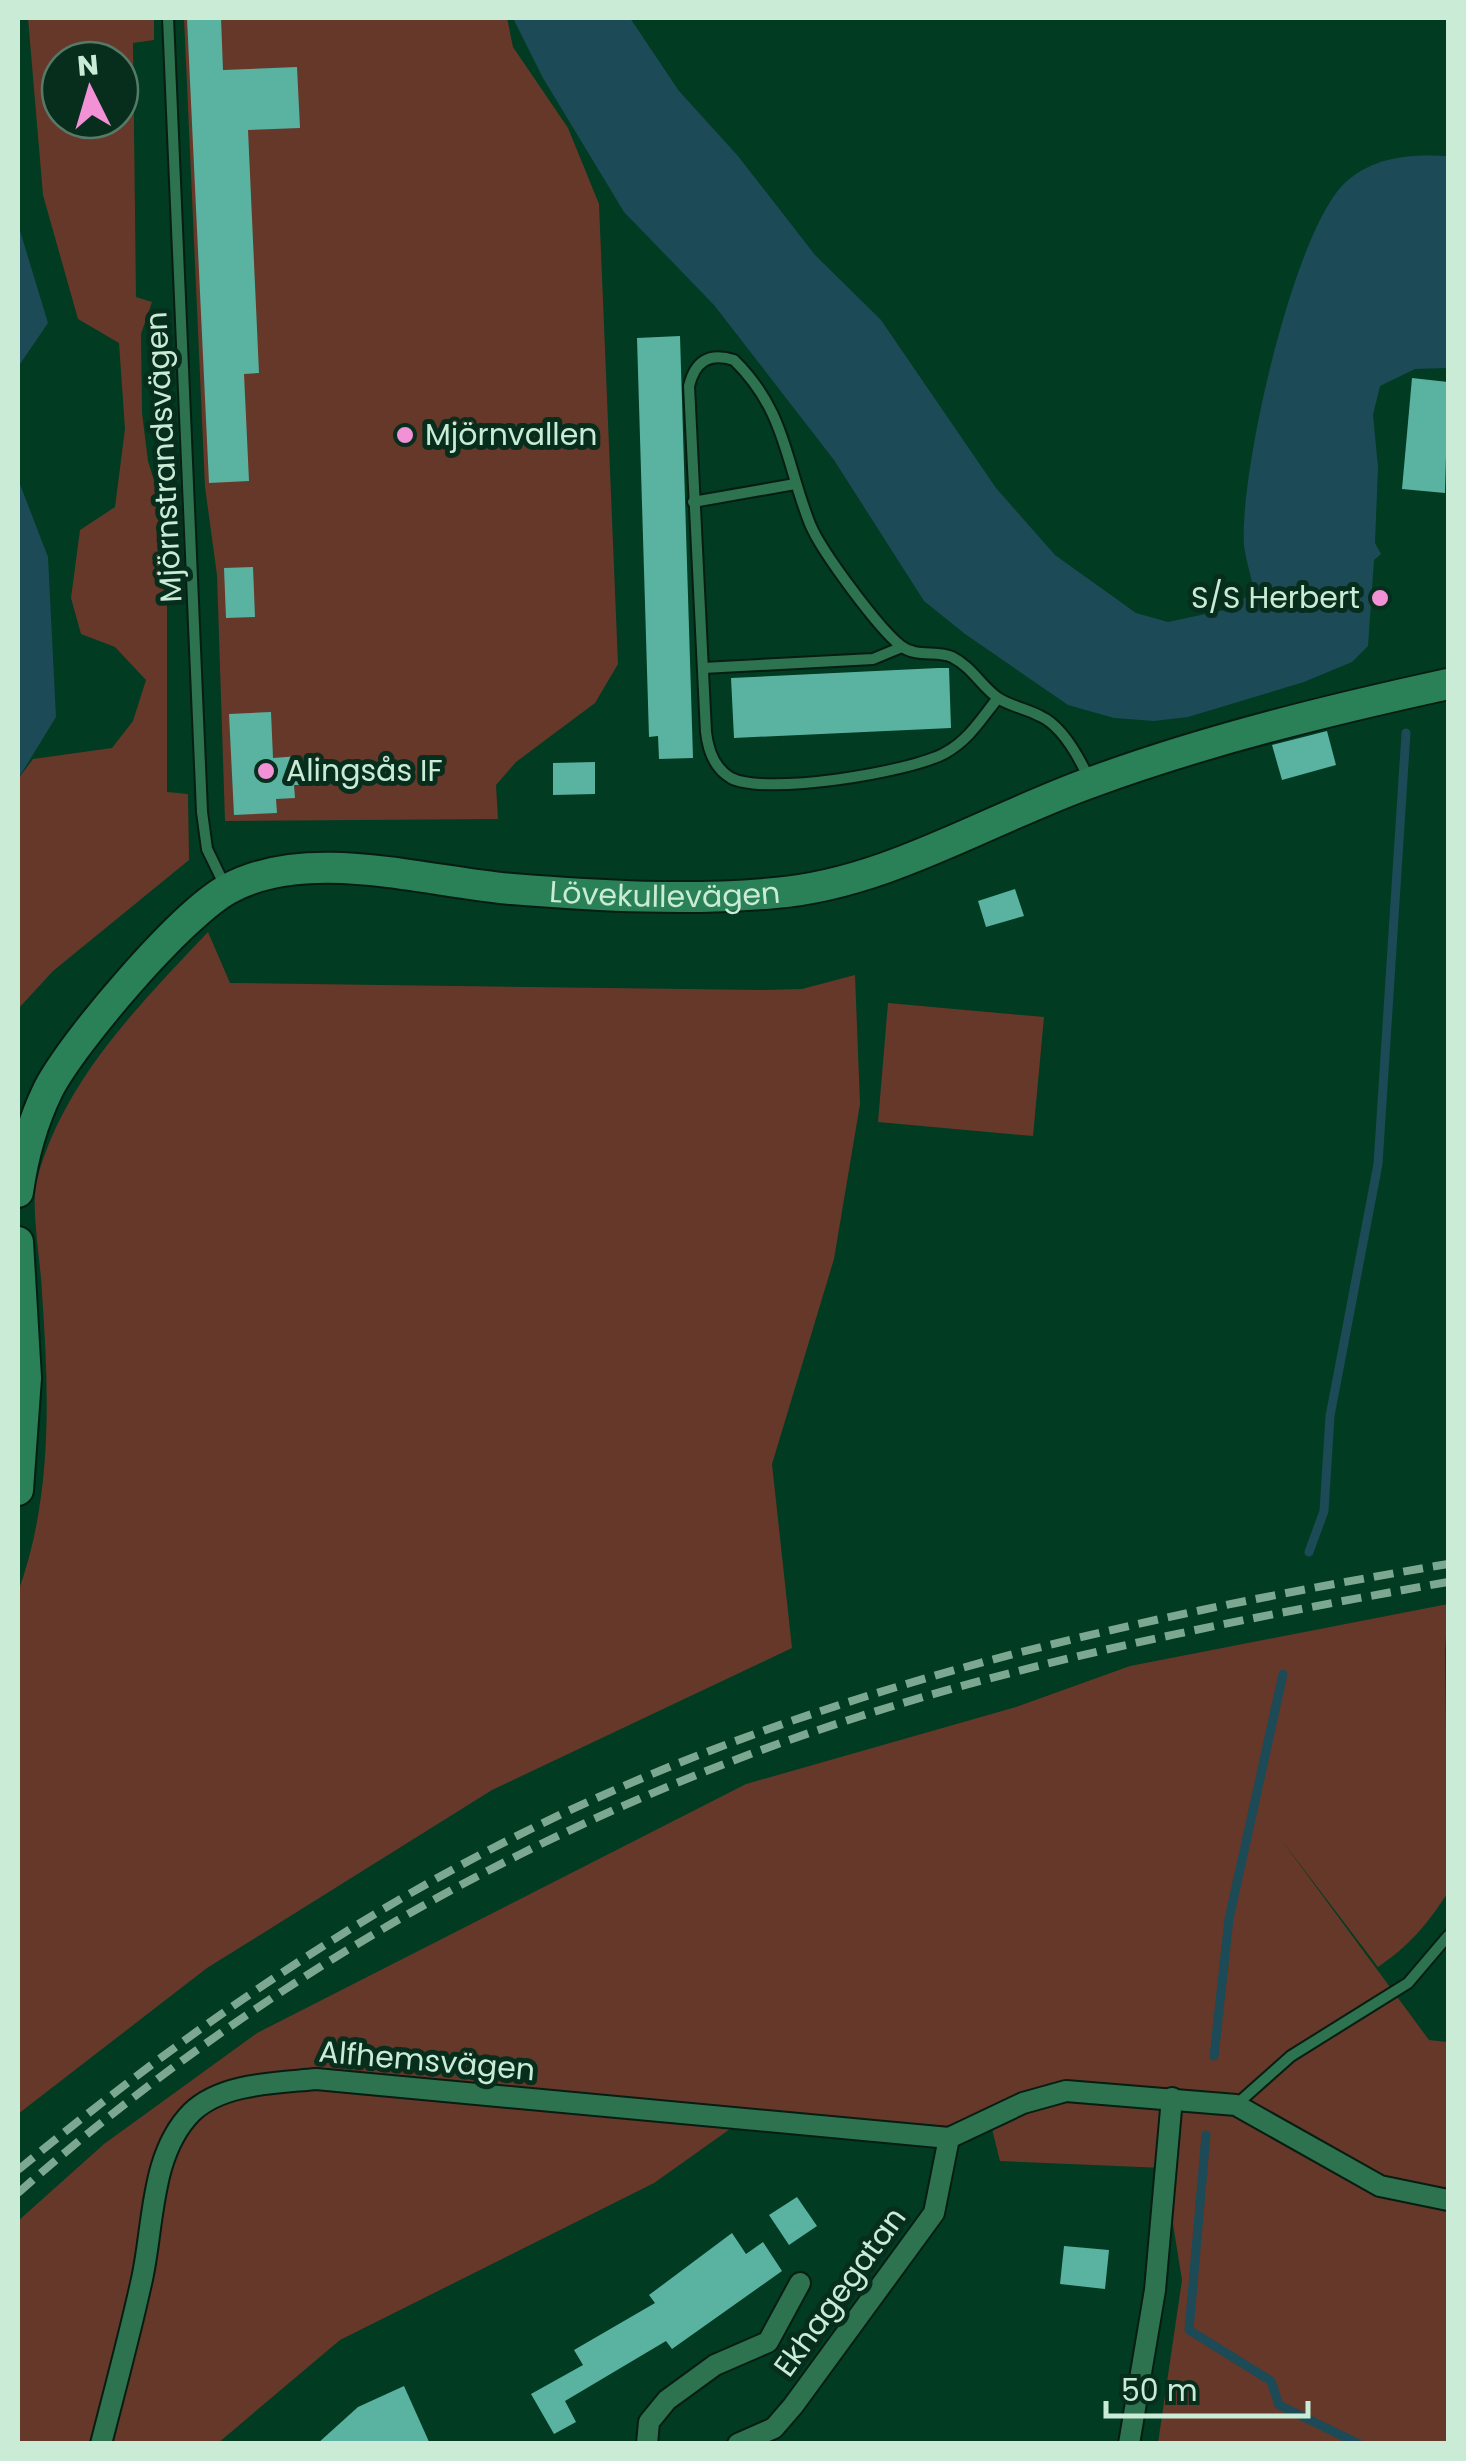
<svg xmlns="http://www.w3.org/2000/svg" width="1466" height="2461" viewBox="0 0 1466 2461" font-family="Poppins,sans-serif">
  <style>
    .green { fill: #663829; fill-rule: evenodd }
    .water { fill: #1c4a56 }
    .lines { fill: none; stroke-linecap: round; stroke-linejoin: round }
    .stream { stroke: #1c4a56; stroke-width: 9 }
    .building { fill: #5ab2a0 }
    .lane-casing { stroke: #071d12; stroke-width: 14 }
    .street-casing { stroke: #071d12; stroke-width: 24 }
    .secondary-casing { stroke: #071d12; stroke-width: 34 }
    .lane { stroke: #2d7350; stroke-width: 10 }
    .street { stroke: #2d7350; stroke-width: 20 }
    .secondary { stroke: #2a8057; stroke-width: 30 }
    .rail { stroke: #7ca891; stroke-width: 8; stroke-dasharray: 20 10; stroke-linecap: butt }
    .poi-dot { fill: #f291d6; stroke: #072e1c; stroke-width: 4 }
    .labels { text-anchor: middle; stroke-width: 10; stroke-linejoin: round; paint-order: stroke }
    .poi-label { font-size: 30px; fill: #caecd7; stroke: #072e1c; text-anchor: start }
    .street-label { font-size: 30px; fill: #caecd7; stroke: #072e1c }
  </style>
  <rect width="100%" height="100%" fill="#003b22"/>
  <!-- green -->
  <g class="green">
    <path d="M 28,18 L 154,18 L 154,40 L 133,43 L 136,297 L 152,302 L 141,334 L 142,413 L 148,461 L 167,523 L 167,792 L 188,794 L 189,860 L 53,971 L 18,1009 L 18,779 L 33,759 L 112,748 L 133,721 L 146,680 L 115,647 L 81,634 L 71,598 L 80,530 L 115,507 L 125,429 L 119,343 L 78,319 L 43,195 ZM 60,60 L 120,60 L 120,120 L 60,120 Z"/>
    <polygon points="184,18 507,18 513,47 568,128 599,204 618,664 595,703 516,762 496,785 498,819 225,821 217,575 205,487"/>
    <path d="M 208,932 L 230,983 L 764,990 L 802,989 L 855,975 L 860,1104 L 834,1259 L 772,1464 L 792,1648 L 492,1790 L 207,1968 L 18,2114 L 18,1592 C 53,1496 49,1394 42,1293 C 41,1262 30,1207 37,1179 C 64,1080 139,1005 208,932 Z"/>
    <polygon points="888,1003 1044,1017 1033,1136 878,1122"/>
    <path d="M 1448,1604 L 1445,1652 L 1448,1892 C 1428,1924 1409,1946 1378,1967 L 1280,1838 L 1429,2040 L 1448,2042 L 1448,2443 L 1158,2443 L 1182,2280 L 1164,2168 L 1000,2161 L 992,2129 L 754,2112 L 654,2183 L 340,2340 L 218,2443 L 18,2443 L 18,2221 L 104,2144 L 257,2033 L 746,1784 L 1016,1707 L 1130,1666 Z"/>
  </g>
  <!-- water -->
  <g class="water">
    <path d="M 513,18 L 630,18 L 679,91 L 738,156 L 815,255 L 881,320 L 996,488 L 1055,555 L 1136,613 L 1168,622 L 1229,609 L 1254,591 C 1251,576 1246,561 1244,546 C 1239,473 1294,227 1347,181 C 1375,156 1413,154 1448,156 L 1448,368 L 1415,369 L 1380,386 L 1373,415 L 1378,467 L 1375,543 L 1381,554 L 1374,560 L 1368,646 L 1352,662 L 1304,682 L 1188,717 L 1154,721 L 1114,718 L 1068,705 L 965,634 L 924,601 L 834,460 L 714,305 L 624,212 L 543,78 Z"/>
    <polygon points="18,224 48,323 18,367"/>
    <polygon points="18,479 48,557 56,717 18,779"/>
  </g>
  <g class="lines">
    <!-- stream -->
    <g class="stream">
      <polyline points="1309,1552 1324,1511 1330,1416 1378,1164 1406,733"/>
      <polyline points="1214,2056 1229,1919 1283,1674"/>
      <polyline points="1206,2135 1189,2330 1271,2381 1279,2405 1359,2444"/>
    </g>
  </g>
  <!-- building -->
  <g class="building">
    <polygon points="187,18 221,18 223,70 297,67 300,128 248,130 259,373 244,374 249,481 209,483"/>
    <polygon points="680,336 693,758 659,759 658,736 649,737 637,338"/>
    <polygon points="1412,378 1448,382 1445,493 1402,489"/>
    <polygon points="253,567 255,617 226,618 224,568"/>
    <polygon points="938,668 949,668 951,728 734,738 731,678"/>
    <polygon points="271,712 273,758 299,756 301,785 294,785 295,798 276,799 277,813 234,815 229,714"/>
    <polygon points="1327,731 1336,765 1282,780 1272,745"/>
    <polygon points="595,762 595,794 553,795 553,763"/>
    <polygon points="1015,889 1024,916 986,927 978,901"/>
    <polygon points="797,2197 817,2226 789,2245 769,2215"/>
    <polygon points="732,2233 746,2254 763,2242 782,2271 672,2349 666,2341 565,2401 576,2422 554,2434 531,2394 583,2365 574,2350 655,2303 649,2295"/>
    <polygon points="1064,2246 1109,2250 1105,2289 1060,2284"/>
    <polygon points="404,2386 430,2444 317,2444 358,2407"/>
  </g>
  <g class="lines">
    <defs>
      <g id="lane">
        <polyline points="168,18 202,812 207,849 225,886"/>
        <polyline points="693,502 795,484"/>
        <polyline points="703,668 873,659 902,647"/>
        <path d="M 998,698 C 981,719 969,740 945,753 C 911,772 765,796 731,778 C 714,768 708,750 706,732 L 689,386 C 695,362 708,352 734,360 C 786,411 785,461 810,524 C 821,551 879,629 901,646 C 916,658 937,650 952,657 C 972,667 981,686 998,698 C 1010,706 1027,709 1040,716 C 1063,726 1080,759 1090,781"/>
        <polyline points="1237,2104 1291,2056 1408,1983 1448,1936"/>
      </g>
      <g id="street">
        <path d="M 101,2444 C 115,2389 130,2334 142,2279 C 154,2225 150,2154 192,2112 C 222,2083 277,2083 316,2079 L 949,2138"/>
        <polyline points="647,2444 649,2422 667,2400 715,2365 768,2342 800,2283"/>
        <polyline points="738,2444 774,2428 793,2406 934,2213 949,2138 1023,2103 1066,2091 1236,2105 1380,2186 1448,2200"/>
        <polyline points="1129,2444 1155,2290 1172,2098"/>
      </g>
      <g id="secondary">
        <path id="s1" d="M 18,1192 C 23,1156 32,1123 48,1090 C 73,1041 181,915 228,889 C 308,845 426,882 512,889 C 599,896 688,901 775,893 C 886,884 988,819 1092,782 C 1207,740 1329,710 1448,684"/>
        <polyline points="18,1242 26,1378 18,1490"/>
      </g>
    </defs>
    <!-- lane casing -->
    <use href="#lane" class="lane-casing"/>
    <!-- street casing -->
    <use href="#street" class="street-casing"/>
    <!-- secondary casing -->
    <use href="#secondary" class="secondary-casing"/>
    <!-- lane -->
    <use href="#lane" class="lane"/>
    <!-- street -->
    <use href="#street" class="street"/>
    <!-- secondary -->
    <use href="#secondary" class="secondary"/>
    <!-- rail -->
    <g class="rail">
      <path d="M 18,2170 C 167,2047 323,1936 495,1847 C 793,1693 1121,1619 1448,1564"/>
      <path d="M 18,2193 C 261,1978 551,1814 861,1716 C 1052,1655 1251,1617 1448,1582"/>
    </g>
  </g>
  <!-- markers -->
  <g class="poi-dot">
    <circle cx="405" cy="435" r="10"/>
    <circle cx="1380" cy="598" r="10"/>
    <circle cx="266" cy="771" r="10"/>
  </g>
  <g class="labels">
    <!-- poi labels -->
    <g class="poi-label">
      <text x="425" y="445">Mjörnvallen</text>
      <text x="1360" y="608" text-anchor="end">S/S Herbert</text>
      <text x="286" y="781">Alingsås IF</text>
    </g>
    <!-- street labels -->
    <g class="street-label">
      <text transform="translate(164 457) rotate(-93)" y="10">Mjörnstrandsvägen</text>
      <text dy="10" stroke="none"><textPath href="#s1" startOffset="820">Lövekullevägen</textPath></text>
      <text transform="translate(427 2061) rotate(5)" y="10">Alfhemsvägen</text>
      <text transform="translate(840 2292) rotate(-54)" y="10">Ekhagegatan</text>
    </g>
  </g>
  <!-- border -->
  <rect width="1466" height="2461" fill="none" stroke="#caecd7" stroke-width="40"/>
  <!-- north arrow -->
  <g transform="translate(90 90) rotate(355)"><circle r="48" fill="#072e1c" stroke="#557a67" stroke-width="2.5"/>
  <path d="M0-8L18 38L0 25L-18 38Z" fill="#f291d6"/>
  <text y="-15" font-size="28" font-weight="bold" text-anchor="middle" fill="#caecd7">N</text>
  </g>
  <!-- scale -->
  <path d="M1106 2401v15h202v-15" fill="none" stroke="#caecd7" stroke-width="5"/>
  <text x="1121" y="2401" font-size="30" fill="#caecd7" stroke="#072e1c" stroke-width="8" paint-order="stroke">50 m</text>
</svg>
